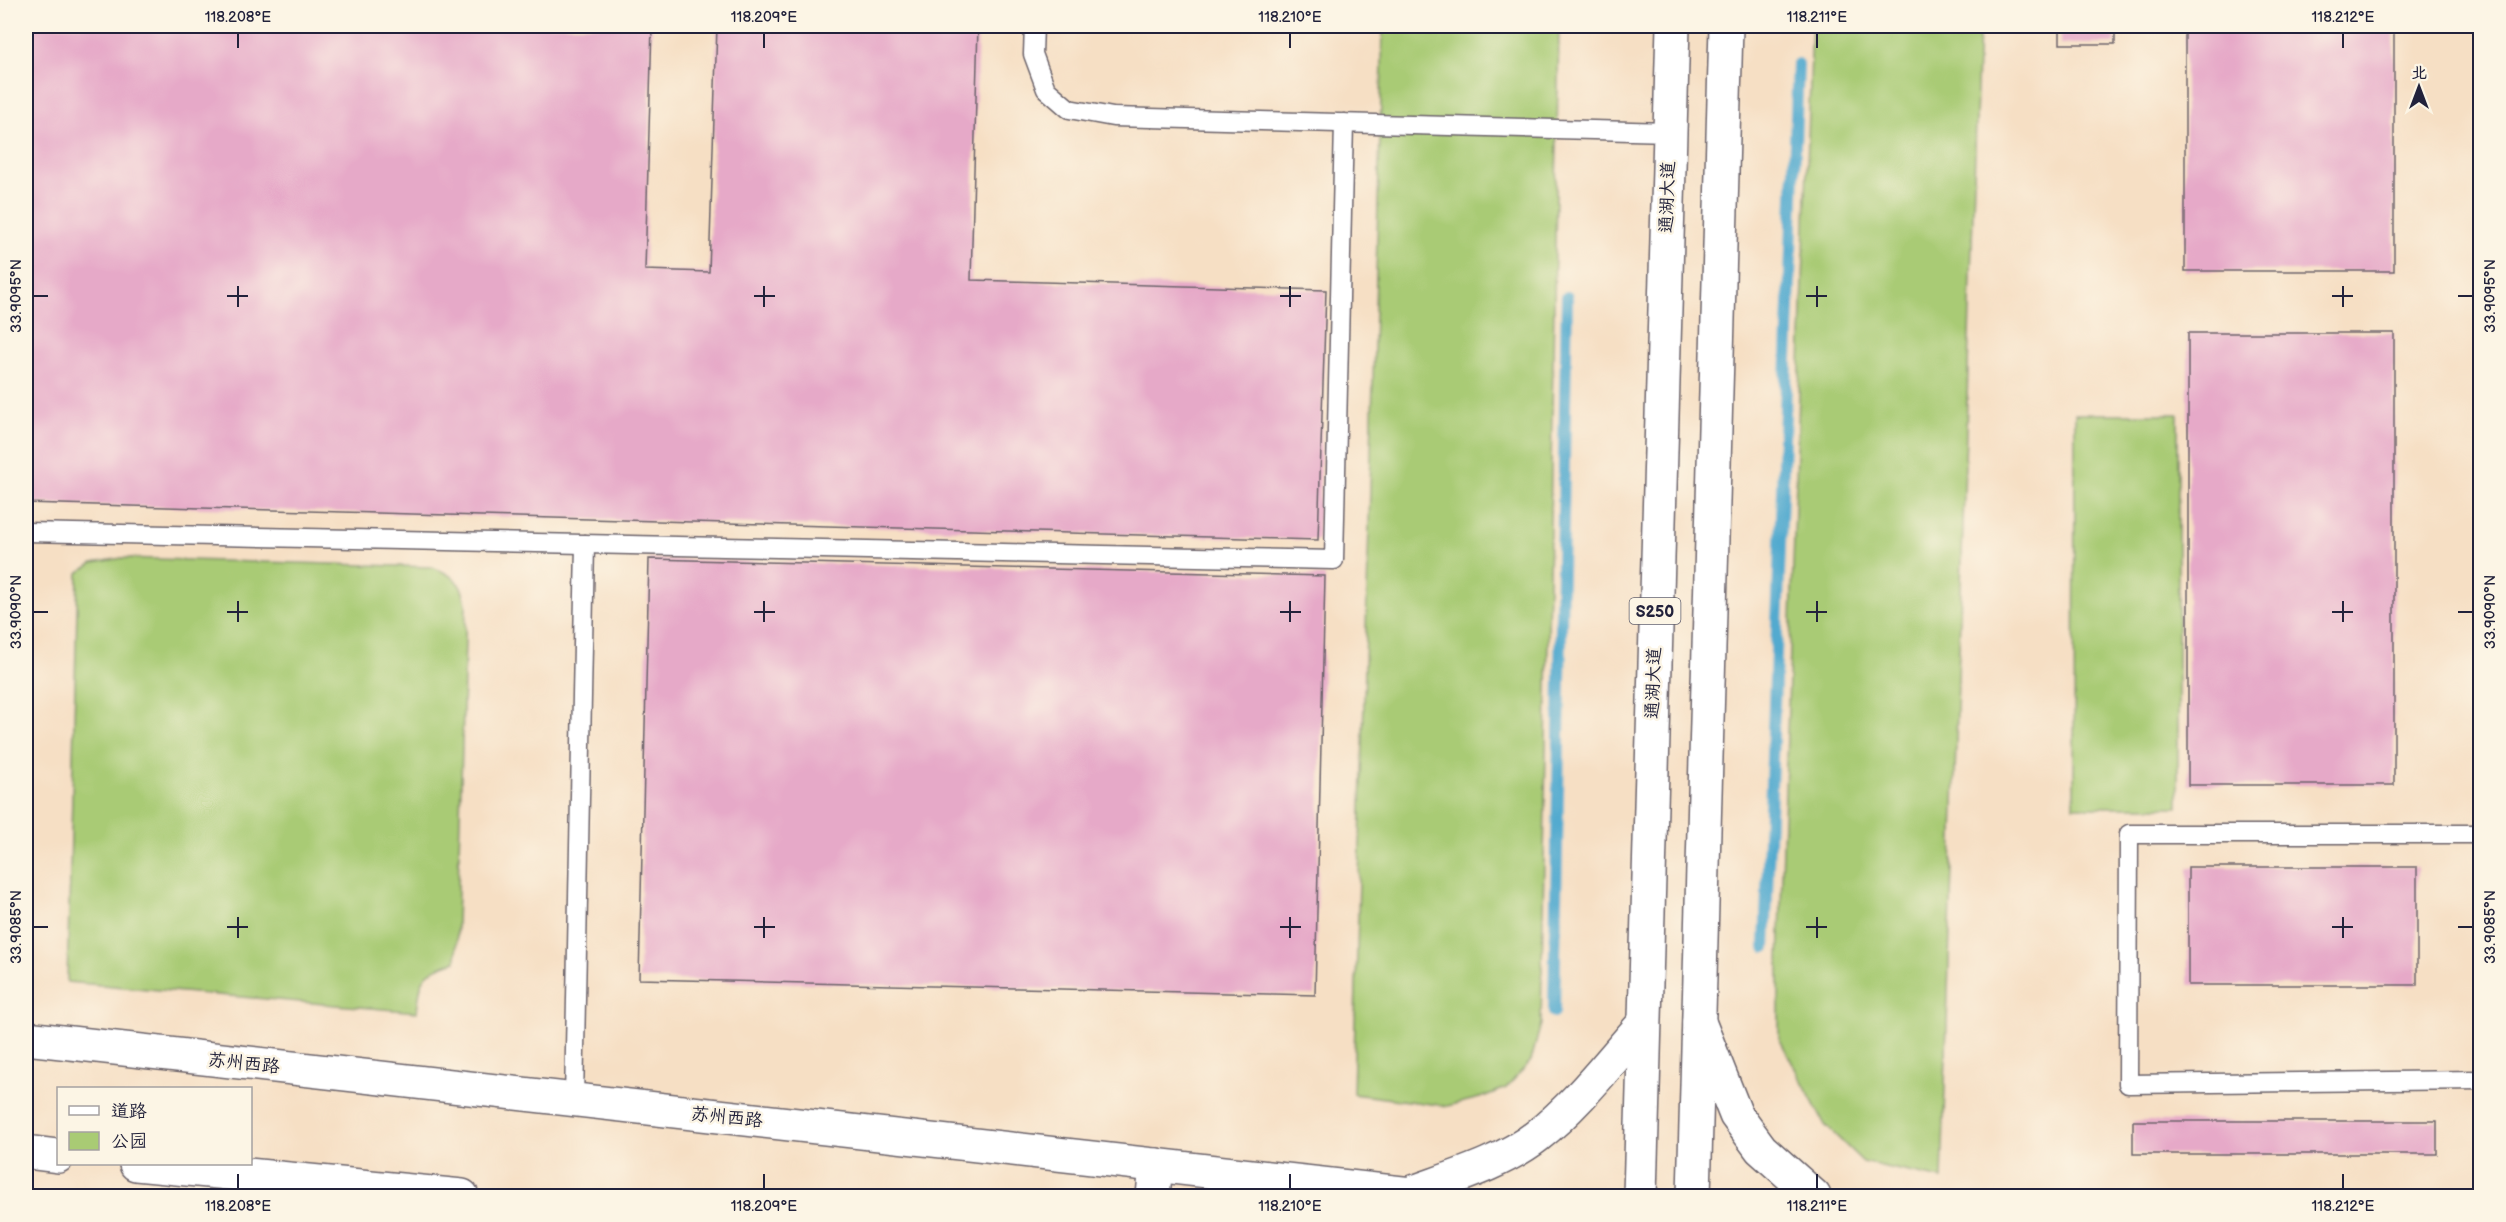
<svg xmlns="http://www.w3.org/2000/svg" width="2506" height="1222" viewBox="0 0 2506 1222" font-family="'Balsamiq Sans','LXGW WenKai TC',sans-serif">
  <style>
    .green { fill: #a9cb74; stroke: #667658; stroke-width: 1.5 }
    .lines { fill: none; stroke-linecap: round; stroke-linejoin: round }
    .stream { stroke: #52aacf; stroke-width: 12 }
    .building { fill: #e6a9c8 }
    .lane-casing { stroke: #6c646b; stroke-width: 21 }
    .secondary-casing { stroke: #6c646b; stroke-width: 36 }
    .primary-casing { stroke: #6c646b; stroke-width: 36 }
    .lane { stroke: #fff; stroke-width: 18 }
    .secondary { stroke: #fff; stroke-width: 33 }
    .primary { stroke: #fff; stroke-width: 33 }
    .ticks { fill: none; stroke: #22223b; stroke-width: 2 }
    .labels { text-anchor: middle; stroke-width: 5; stroke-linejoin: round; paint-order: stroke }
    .shield { fill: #fcf5e5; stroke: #63616e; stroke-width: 1.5 }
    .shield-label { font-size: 16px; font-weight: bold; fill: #22223b }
    .street-label { font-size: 18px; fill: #22223b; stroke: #fcf5e5 }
    .neatline { fill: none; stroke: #22223b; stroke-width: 2 }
    .ticks-label { font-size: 15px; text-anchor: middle; fill: #22223b }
  </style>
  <rect width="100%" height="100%" fill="#fcf5e5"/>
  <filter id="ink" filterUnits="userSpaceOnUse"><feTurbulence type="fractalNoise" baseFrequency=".0167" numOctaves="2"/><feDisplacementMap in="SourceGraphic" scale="12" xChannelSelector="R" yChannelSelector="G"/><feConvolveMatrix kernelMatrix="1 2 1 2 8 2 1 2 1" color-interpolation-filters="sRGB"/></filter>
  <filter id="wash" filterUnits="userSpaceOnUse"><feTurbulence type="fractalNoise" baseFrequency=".008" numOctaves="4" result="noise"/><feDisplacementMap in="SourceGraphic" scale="24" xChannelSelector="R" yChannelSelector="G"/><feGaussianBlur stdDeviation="1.35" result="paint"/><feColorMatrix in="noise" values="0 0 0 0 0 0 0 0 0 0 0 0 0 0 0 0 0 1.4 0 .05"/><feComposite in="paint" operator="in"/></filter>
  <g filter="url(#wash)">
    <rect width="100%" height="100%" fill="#f6dfc4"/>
    <!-- green -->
    <g class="green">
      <polygon points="1383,26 1559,26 1541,1024 1531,1061 1506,1088 1480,1098 1447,1106 1353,1094"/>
      <polygon points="1812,26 1979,26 1942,1179 1863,1162 1825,1125 1779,1038 1779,962"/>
      <polygon points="2075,414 2178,414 2178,807 2074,807"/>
      <path d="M 122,558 L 432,567 C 453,575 463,582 466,605 L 456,961 C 421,972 421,977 417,1012 L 67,982 L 78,573 L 93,563 Z"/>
    </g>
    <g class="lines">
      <!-- stream -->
      <g class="stream">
        <polyline points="1765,947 1798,64"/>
        <polyline points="1554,1012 1567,297"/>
      </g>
    </g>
    <g id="blocks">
      <!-- building -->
      <g class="building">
        <polygon points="26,26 652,26 645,270 709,272 717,26 978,26 971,280 1326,290 1318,540 26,503"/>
        <rect x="2060" y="26" width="55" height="18"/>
        <rect x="2185" y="26" width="209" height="245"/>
        <rect x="2188" y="333" width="206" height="452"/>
        <polygon points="649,559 1325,576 1315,995 639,979"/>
        <rect x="2188" y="867" width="229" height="118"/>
        <rect x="2133" y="1121" width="304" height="33"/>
      </g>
    </g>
  </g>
  <g filter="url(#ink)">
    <use href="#blocks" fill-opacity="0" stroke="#6c646b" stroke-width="1.5"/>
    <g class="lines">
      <defs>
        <g id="lane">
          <polyline points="1034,26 1033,54 1046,89 1069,109 1113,117 1669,132"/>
          <polyline points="26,532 1334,560 1344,123"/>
          <polyline points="2480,834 2129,834 2128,1084 2480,1080"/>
          <polyline points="574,1100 585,544"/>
        </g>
        <g id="secondary">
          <polyline points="1699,1022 1736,1115 1761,1149 1814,1196"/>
          <polyline points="26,1038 1429,1196"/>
          <polyline points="26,1152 58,1156"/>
          <polyline points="136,1164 462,1196"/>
          <path d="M 1408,1194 C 1451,1178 1501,1164 1537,1136 C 1578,1104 1610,1061 1644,1023"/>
          <polyline points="1153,1196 1156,1165"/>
        </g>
        <g id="primary">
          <polyline points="1640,1196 1673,26"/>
          <polyline points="1694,1196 1726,26"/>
        </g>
      </defs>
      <!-- lane casing -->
      <use href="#lane" class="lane-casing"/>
      <!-- secondary casing -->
      <use href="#secondary" class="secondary-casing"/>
      <!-- primary casing -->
      <use href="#primary" class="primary-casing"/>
      <!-- lane -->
      <use href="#lane" class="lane"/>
      <!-- secondary -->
      <use href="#secondary" class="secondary"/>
      <!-- primary -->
      <use href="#primary" class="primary"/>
    </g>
  </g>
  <!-- ticks -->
  <path class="ticks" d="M 238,33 L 238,48M 764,33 L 764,48M 1290,33 L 1290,48M 1817,33 L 1817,48M 2343,33 L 2343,48M 238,286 L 238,307M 764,286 L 764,307M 1290,286 L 1290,307M 1817,286 L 1817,307M 2343,286 L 2343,307M 33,296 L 48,296M 227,296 L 248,296M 754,296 L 775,296M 1280,296 L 1301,296M 1806,296 L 1827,296M 2332,296 L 2353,296M 2458,296 L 2473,296M 238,601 L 238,622M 764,601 L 764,622M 1290,601 L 1290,622M 1817,601 L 1817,622M 2343,601 L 2343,622M 33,612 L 48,612M 227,612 L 248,612M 754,612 L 775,612M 1280,612 L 1301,612M 1806,612 L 1827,612M 2332,612 L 2353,612M 2458,612 L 2473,612M 238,917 L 238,938M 764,917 L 764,938M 1290,917 L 1290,938M 1817,917 L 1817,938M 2343,917 L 2343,938M 33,927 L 48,927M 227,927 L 248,927M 754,927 L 775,927M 1280,927 L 1301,927M 1806,927 L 1827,927M 2332,927 L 2353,927M 2458,927 L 2473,927M 238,1174 L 238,1189M 764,1174 L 764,1189M 1290,1174 L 1290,1189M 1817,1174 L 1817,1189M 2343,1174 L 2343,1189"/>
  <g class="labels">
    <!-- shield labels -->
    <rect class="shield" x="1629.5" y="598" width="51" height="26" rx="4.5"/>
    <g class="shield-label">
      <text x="1655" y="617">S250</text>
    </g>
    <!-- street labels -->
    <g class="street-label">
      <text transform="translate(1667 197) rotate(-88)" y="6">通湖大道</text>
      <text transform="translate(1653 683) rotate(-88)" y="6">通湖大道</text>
      <text transform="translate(244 1063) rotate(6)" y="6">苏州西路</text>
      <text transform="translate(727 1117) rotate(6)" y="6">苏州西路</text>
    </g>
  </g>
  <!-- margin -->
  <rect width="2506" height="1222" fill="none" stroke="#fcf5e5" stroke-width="66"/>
  <!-- legend -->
  <rect x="57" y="1087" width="195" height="78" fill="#fcf5e5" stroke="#a5a1a1" stroke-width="1.5"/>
  <rect x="69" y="1106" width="30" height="9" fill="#ffffff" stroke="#a5a1a1" stroke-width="1.5"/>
  <text x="111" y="1117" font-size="18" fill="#22223b">道路</text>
  <rect x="69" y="1132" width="30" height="18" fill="#a9cb74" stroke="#a5a1a1" stroke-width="1.5"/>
  <text x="111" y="1147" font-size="18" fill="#22223b">公园</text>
  <!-- north arrow -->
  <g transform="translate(2419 87)" stroke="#fcf5e5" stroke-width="4.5" paint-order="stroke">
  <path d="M0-4.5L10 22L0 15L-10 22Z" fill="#22223b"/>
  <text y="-9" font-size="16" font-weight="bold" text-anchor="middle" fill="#22223b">北</text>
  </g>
  <rect x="33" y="33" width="2440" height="1156" class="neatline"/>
  <g class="ticks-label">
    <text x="238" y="22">118.208°E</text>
    <text x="764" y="22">118.209°E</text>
    <text x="1290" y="22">118.210°E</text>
    <text x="1817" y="22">118.211°E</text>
    <text x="2343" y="22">118.212°E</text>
    <text transform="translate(16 296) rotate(-90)" y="5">33.9095°N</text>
    <text transform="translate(2490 296) rotate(-90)" y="5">33.9095°N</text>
    <text transform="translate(16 612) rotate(-90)" y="5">33.9090°N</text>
    <text transform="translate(2490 612) rotate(-90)" y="5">33.9090°N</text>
    <text transform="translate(16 927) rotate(-90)" y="5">33.9085°N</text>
    <text transform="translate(2490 927) rotate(-90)" y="5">33.9085°N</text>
    <text x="238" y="1211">118.208°E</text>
    <text x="764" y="1211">118.209°E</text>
    <text x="1290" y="1211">118.210°E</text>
    <text x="1817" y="1211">118.211°E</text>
    <text x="2343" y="1211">118.212°E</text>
  </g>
</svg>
